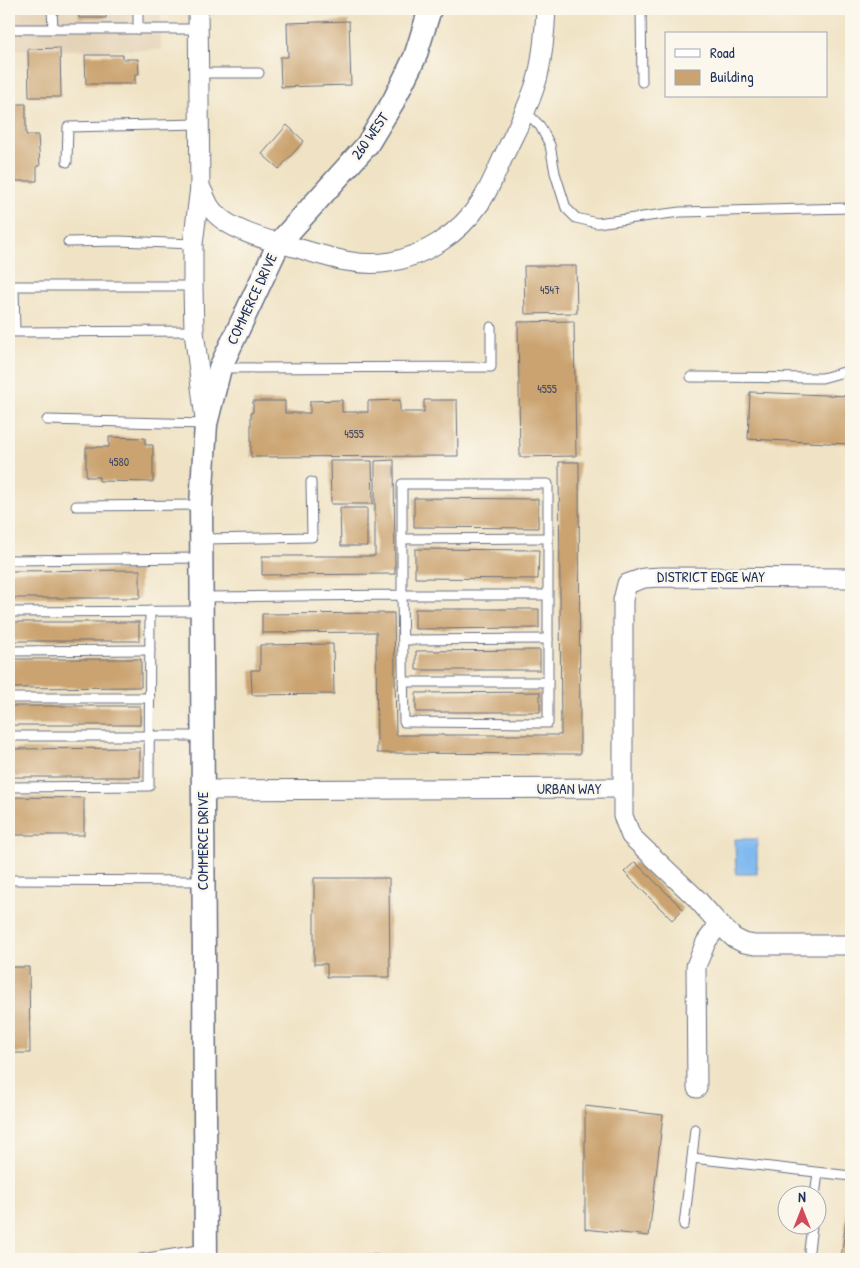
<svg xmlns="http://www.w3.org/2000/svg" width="860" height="1268" viewBox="0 0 860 1268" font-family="'Patrick Hand',sans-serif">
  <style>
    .built { fill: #e3d1b6 }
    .water { fill: #7eb8ef; stroke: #4c74a6 }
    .building { fill: #caa370 }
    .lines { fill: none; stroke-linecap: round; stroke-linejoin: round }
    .service-casing { stroke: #666e82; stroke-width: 11 }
    .minor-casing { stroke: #666e82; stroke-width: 21 }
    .tertiary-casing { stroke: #666e82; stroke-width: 25 }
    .service { stroke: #fff; stroke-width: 9 }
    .minor { stroke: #fff; stroke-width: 19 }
    .tertiary { stroke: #fff; stroke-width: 22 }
    .labels { text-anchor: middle; stroke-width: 5; stroke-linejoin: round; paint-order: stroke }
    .number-label { font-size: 12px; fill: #474c62 }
    .street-label { font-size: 15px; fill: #1b2f5e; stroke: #fbf7ec }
  </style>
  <rect width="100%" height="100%" fill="#fbf7ec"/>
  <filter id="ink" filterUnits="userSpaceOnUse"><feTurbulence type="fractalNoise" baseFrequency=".02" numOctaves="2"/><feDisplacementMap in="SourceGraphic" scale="10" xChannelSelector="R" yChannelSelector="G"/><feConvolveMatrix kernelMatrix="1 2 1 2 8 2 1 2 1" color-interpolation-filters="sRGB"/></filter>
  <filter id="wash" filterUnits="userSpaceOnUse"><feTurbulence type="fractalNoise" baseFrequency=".0096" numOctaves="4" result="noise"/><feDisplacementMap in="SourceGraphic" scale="20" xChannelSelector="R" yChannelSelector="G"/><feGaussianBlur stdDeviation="1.12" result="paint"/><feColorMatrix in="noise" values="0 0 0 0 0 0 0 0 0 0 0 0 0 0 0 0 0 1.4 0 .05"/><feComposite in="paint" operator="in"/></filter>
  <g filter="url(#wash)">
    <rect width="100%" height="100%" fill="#f0e3c5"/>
    <!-- built -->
    <rect class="built" x="9" y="9" width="152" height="41"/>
    <!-- water -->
    <polygon class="water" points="735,839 757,839 757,874 736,874"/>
    <g id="blocks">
      <!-- building -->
      <g class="building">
        <polygon points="78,9 106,9 106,18 79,18"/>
        <polygon points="349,21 351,85 281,87 280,57 288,57 287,23"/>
        <polygon points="60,48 61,97 29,97 28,49"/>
        <polygon points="85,55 123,55 123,59 138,59 139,74 135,74 135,84 86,84"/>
        <polygon points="9,104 26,104 26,135 38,135 40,166 37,166 37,181 9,181"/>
        <polygon points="287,125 304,141 279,169 262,154"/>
        <polygon points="524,266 576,266 577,313 525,314"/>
        <polygon points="574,321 576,456 520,457 518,322"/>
        <polygon points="750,392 850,396 848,444 748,439"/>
        <polygon points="342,400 342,412 368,412 368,401 400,400 400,412 424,412 424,400 457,400 458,456 251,457 251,412 253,412 253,401 285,401 285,413 310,413 310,401"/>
        <polygon points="109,437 145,438 145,445 153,445 153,482 99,481 99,477 86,477 86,447 109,447"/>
        <polygon points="394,460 395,574 262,575 262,556 375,556 375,461"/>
        <polygon points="330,461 372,461 373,504 331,504"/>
        <polygon points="559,462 579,462 580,754 377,753 376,632 262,633 262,614 394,613 396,735 561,735"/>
        <polygon points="414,498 538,499 538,528 414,527"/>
        <polygon points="340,508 367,508 367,546 341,546"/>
        <polygon points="415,549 539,550 538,579 415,578"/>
        <polygon points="140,570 140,598 9,598 9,571"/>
        <polygon points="415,609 539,609 539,628 415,629"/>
        <rect x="9" y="622" width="130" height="19"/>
        <polygon points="333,644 334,694 252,695 251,670 260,670 260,645"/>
        <polygon points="540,650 540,670 416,670 416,651"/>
        <polygon points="9,659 141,659 141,687 9,688"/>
        <polygon points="540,692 540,712 416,712 416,693"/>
        <rect x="9" y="706" width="131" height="19"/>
        <polygon points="140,748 140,777 9,777 9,749"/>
        <polygon points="9,797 84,798 84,835 9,835"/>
        <polygon points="635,862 683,909 672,920 624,872"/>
        <polygon points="314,878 389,878 390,977 327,977 327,964 314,964"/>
        <polygon points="9,967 29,967 30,1053 9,1053"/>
        <polygon points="585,1106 663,1115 649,1236 585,1229"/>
        <polygon points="849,1196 851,1197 851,1259 841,1259"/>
        <rect x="324" y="1255" width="54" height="4"/>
      </g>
    </g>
  </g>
  <g filter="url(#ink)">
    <use href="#blocks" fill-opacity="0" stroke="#666e82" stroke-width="1"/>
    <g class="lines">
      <defs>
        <g id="service">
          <polyline points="52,9 53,29 198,29"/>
          <polyline points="138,9 138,29"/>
          <polyline points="641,9 642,82"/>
          <polyline points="9,29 53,29"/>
          <polyline points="198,73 259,73"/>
          <polyline points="525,111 540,126 550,145 555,173 566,208 576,218 597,223 680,212 851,208"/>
          <polyline points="67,162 68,127 199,124"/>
          <polyline points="68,242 119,241 193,244"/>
          <polyline points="193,286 14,286 15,332 194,331"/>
          <polyline points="223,368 491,367 491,327"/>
          <polyline points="691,377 822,378 851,370"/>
          <polyline points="47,420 205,424"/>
          <polyline points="76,506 201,505"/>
          <polyline points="202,539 312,537 311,482"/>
          <polyline points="402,539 548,538"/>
          <polyline points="9,560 201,558"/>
          <path d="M 202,597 L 402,595 L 404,722 L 548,723 C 548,644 548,564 548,484 L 402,484 L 402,595 L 548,595"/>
          <polyline points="9,612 201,611"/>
          <polyline points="403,640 548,639"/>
          <polyline points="9,651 150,650"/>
          <polyline points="403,682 548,682"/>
          <polyline points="9,698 150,698"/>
          <polyline points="9,736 202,736"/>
          <polyline points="9,787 149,786 150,611"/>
          <polyline points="9,880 203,881"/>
          <polyline points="692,1158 695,1129"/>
          <polyline points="815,1196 818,1173"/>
          <polyline points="684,1225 692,1158 851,1176"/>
          <polyline points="809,1250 812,1226"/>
          <polyline points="141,1259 205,1249"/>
        </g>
        <g id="minor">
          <polyline points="198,9 200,187 193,244 193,286 194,331 205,419"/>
          <path d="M 200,187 C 204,193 206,201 210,207 C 225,230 270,241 294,247 C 325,256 358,268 390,262 C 426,255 459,234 480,203 C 491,187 498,167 507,149 C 518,126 531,102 538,76 C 543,54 545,31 546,9"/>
          <polyline points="851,578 661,577 644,578 627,584 623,600 623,816 631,836 696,898 719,924 734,938 744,943 755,945 851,945"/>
          <polyline points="203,790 622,788"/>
          <polyline points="697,1088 696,966 706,942 719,924"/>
        </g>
        <polyline id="tertiary" points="206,1259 201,505 206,424 220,368 279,243 367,145 393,102 415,57 430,9"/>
      </defs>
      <!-- service casing -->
      <use href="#service" class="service-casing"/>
      <!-- minor casing -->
      <use href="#minor" class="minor-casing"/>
      <!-- tertiary casing -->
      <use href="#tertiary" class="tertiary-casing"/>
      <!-- service -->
      <use href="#service" class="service"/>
      <!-- minor -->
      <use href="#minor" class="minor"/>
      <!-- tertiary -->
      <use href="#tertiary" class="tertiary"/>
    </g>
  </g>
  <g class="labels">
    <!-- number labels -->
    <g class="number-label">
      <text x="550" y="294">4547</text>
      <text x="547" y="393">4555</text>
      <text x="354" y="438">4555</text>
      <text x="119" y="466">4580</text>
    </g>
    <!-- street labels -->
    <g class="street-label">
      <text transform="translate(370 136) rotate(-55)" y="5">260 WEST</text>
      <text transform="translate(252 299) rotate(-65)" y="5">COMMERCE DRIVE</text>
      <text x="711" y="582">DISTRICT EDGE WAY</text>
      <text x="569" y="794">URBAN WAY</text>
      <text transform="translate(203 841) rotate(-90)" y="5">COMMERCE DRIVE</text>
    </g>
  </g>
  <!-- margin -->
  <rect width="860" height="1268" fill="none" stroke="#fbf7ec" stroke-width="30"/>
  <!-- legend -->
  <rect x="665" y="32" width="162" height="65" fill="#fbf7ec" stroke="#a1a7b3"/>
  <rect x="675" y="49" width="25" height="8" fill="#ffffff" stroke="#a1a7b3"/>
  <text x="710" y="58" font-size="15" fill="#1b2f5e">Road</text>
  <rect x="675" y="70" width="25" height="15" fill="#caa370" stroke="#a1a7b3"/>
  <text x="710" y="82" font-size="15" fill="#1b2f5e">Building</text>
  <!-- north arrow -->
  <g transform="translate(802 1210)"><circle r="24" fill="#fbf7ec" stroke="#a1a7b3"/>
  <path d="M0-4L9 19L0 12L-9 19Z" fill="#d1495b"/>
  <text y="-8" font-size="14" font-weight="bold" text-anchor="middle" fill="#1b2f5e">N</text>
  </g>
</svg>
